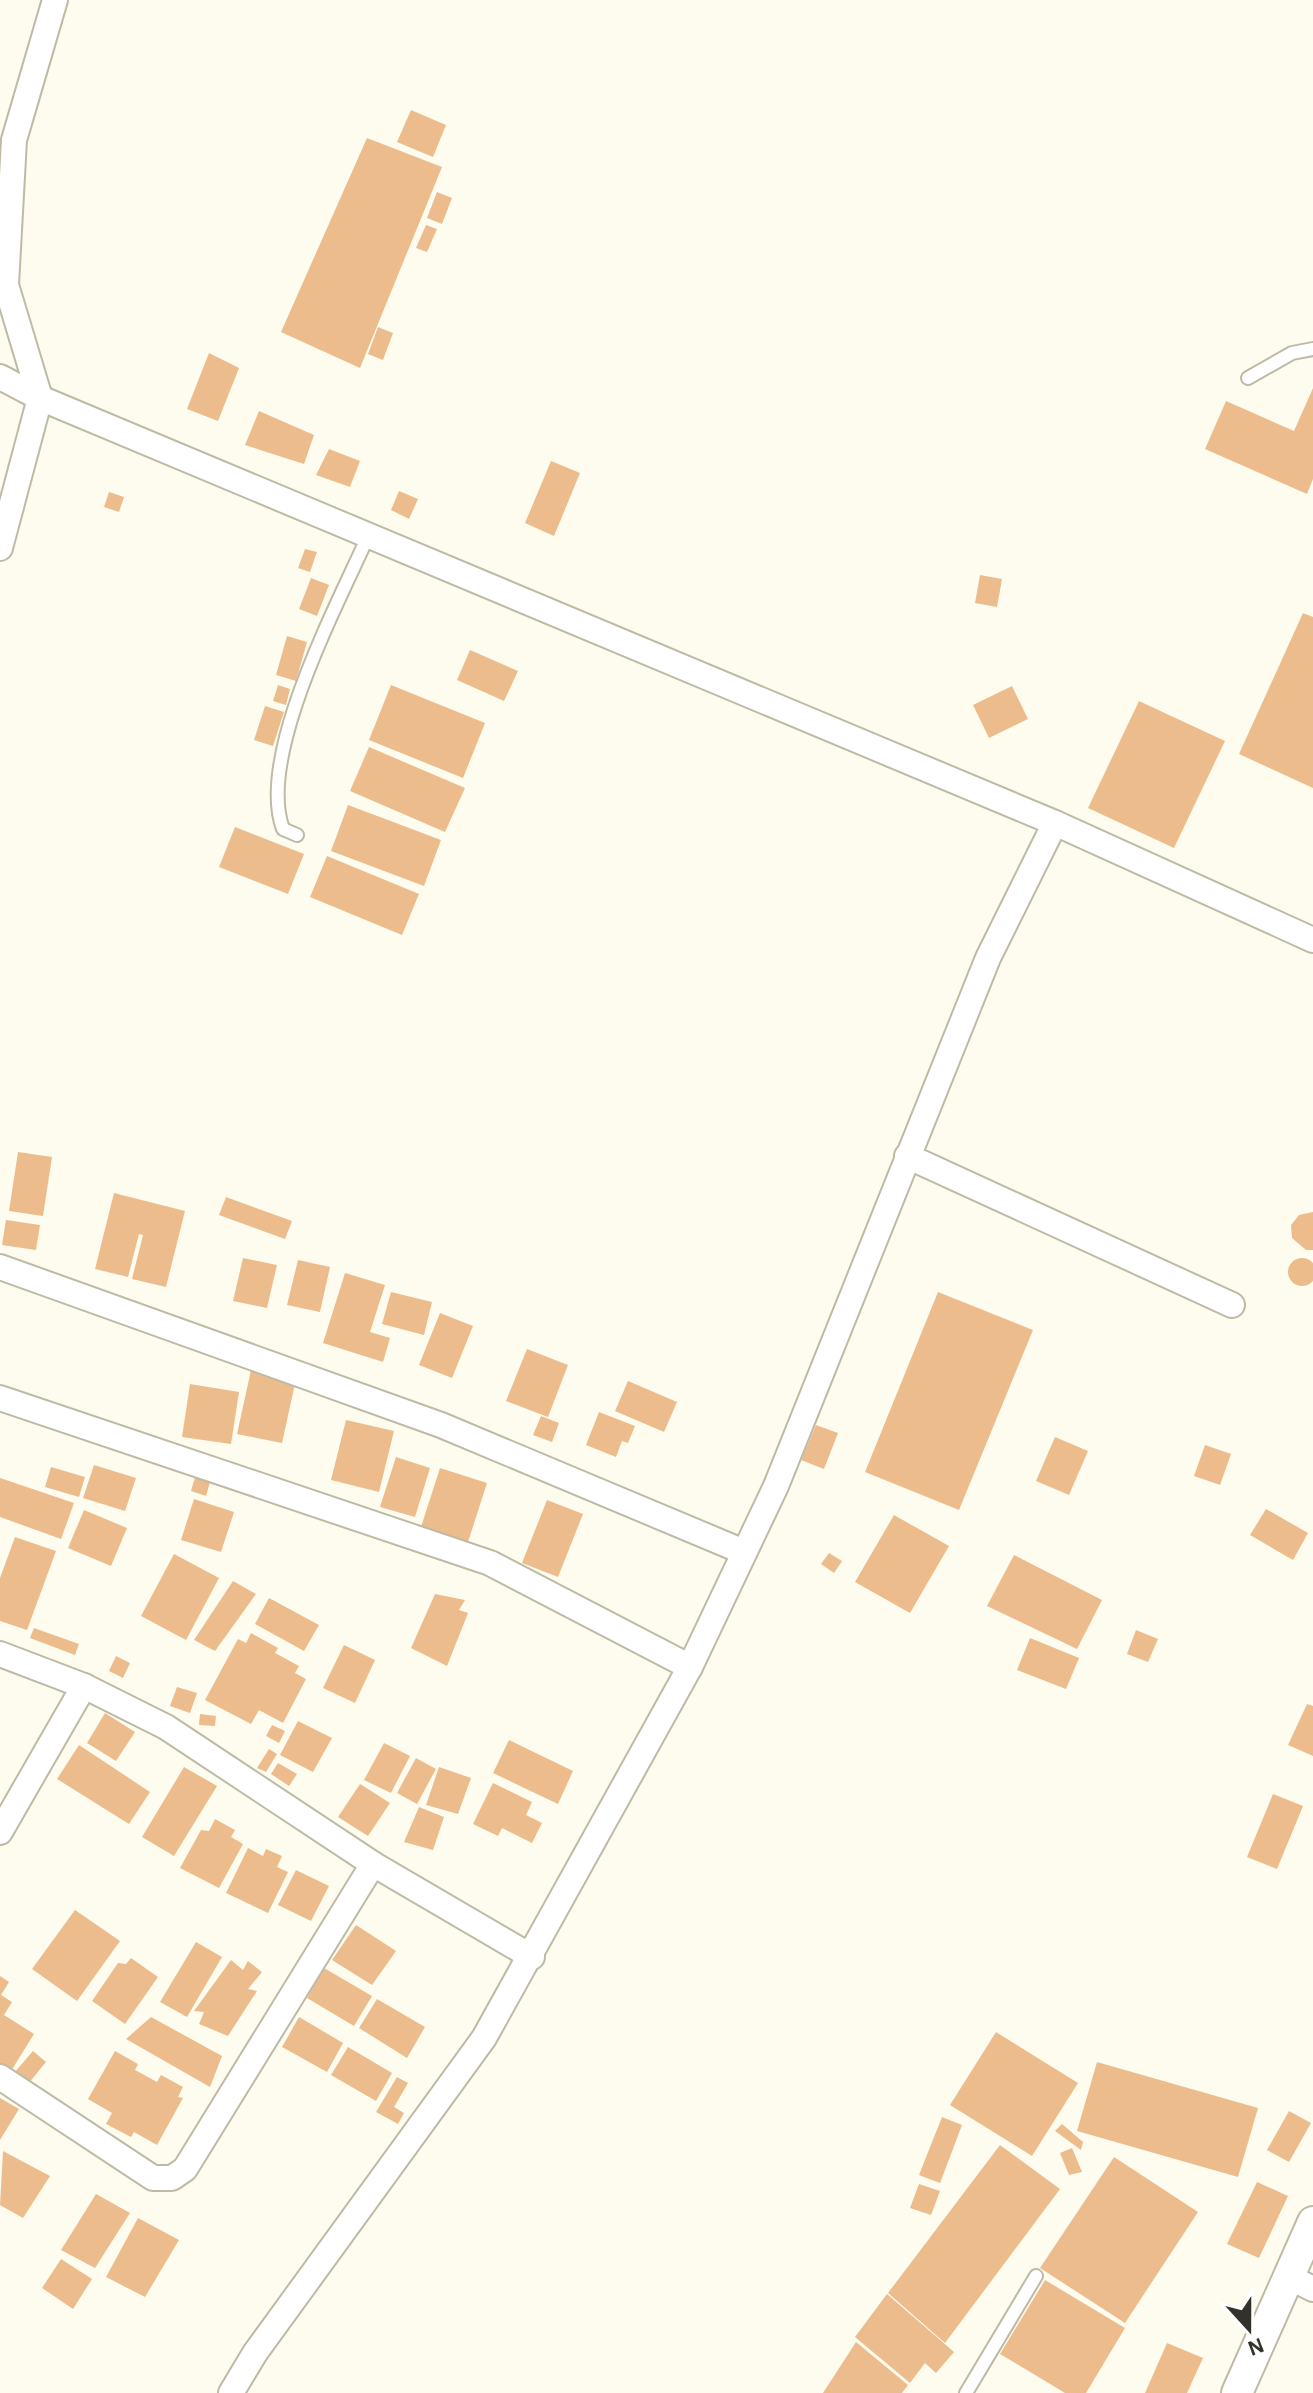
<svg xmlns="http://www.w3.org/2000/svg" width="1313" height="2393" viewBox="0 0 1313 2393" font-family="'Alegreya Sans',sans-serif">
  <style>
    .building { fill: #edbc8d }
    .lines { fill: none; stroke-linecap: round; stroke-linejoin: round }
    .service-casing { stroke: #bebaa6; stroke-width: 16 }
    .minor-casing { stroke: #bebaa6; stroke-width: 28 }
    .tertiary-casing { stroke: #bebaa6; stroke-width: 34 }
    .service { stroke: #fff; stroke-width: 12 }
    .minor { stroke: #fff; stroke-width: 24 }
    .tertiary { stroke: #fff; stroke-width: 30 }
  </style>
  <rect width="100%" height="100%" fill="#fefcef"/>
  <!-- building -->
  <g class="building">
    <polygon points="411,110 446,125 433,157 397,142"/>
    <polygon points="367,138 442,167 360,368 281,332"/>
    <polygon points="437,192 452,198 442,224 427,218"/>
    <polygon points="426,225 437,229 427,252 416,248"/>
    <polygon points="378,327 393,333 383,360 368,354"/>
    <polygon points="209,353 239,368 218,421 187,409"/>
    <polygon points="1313,388 1313,479 1307,494 1205,449 1226,401 1294,431"/>
    <polygon points="259,411 314,435 304,464 245,445"/>
    <polygon points="329,449 360,461 350,487 316,475"/>
    <polygon points="551,461 580,473 554,536 525,523"/>
    <polygon points="399,491 418,499 409,519 391,510"/>
    <polygon points="109,492 124,497 119,512 104,507"/>
    <polygon points="305,549 317,552 310,572 298,568"/>
    <polygon points="980,575 1002,579 997,607 975,603"/>
    <polygon points="311,578 329,585 317,616 299,609"/>
    <polygon points="1303,613 1313,617 1313,788 1239,754"/>
    <polygon points="287,636 307,642 296,681 276,675"/>
    <polygon points="470,650 518,671 504,701 457,680"/>
    <polygon points="278,685 290,689 286,705 273,701"/>
    <polygon points="391,685 485,723 463,778 369,740"/>
    <polygon points="1012,686 1028,719 989,738 973,705"/>
    <polygon points="1139,701 1225,741 1174,848 1088,808"/>
    <polygon points="265,706 284,712 273,746 254,740"/>
    <polygon points="369,747 465,788 445,832 350,791"/>
    <polygon points="348,805 441,840 424,886 331,851"/>
    <polygon points="235,827 304,854 288,894 219,867"/>
    <polygon points="327,856 419,894 402,935 310,897"/>
    <polygon points="18,1152 52,1157 43,1216 9,1211"/>
    <polygon points="114,1193 185,1211 166,1287 132,1279 143,1235 139,1234 128,1277 95,1269"/>
    <polygon points="226,1197 292,1221 285,1239 219,1215"/>
    <polygon points="1313,1212 1313,1250 1306,1250 1292,1238 1291,1225 1299,1215"/>
    <polygon points="6,1220 40,1225 36,1250 2,1245"/>
    <circle cx="1302" cy="1272" r="14"/>
    <polygon points="243,1258 277,1265 267,1308 233,1301"/>
    <polygon points="298,1260 330,1267 320,1312 287,1305"/>
    <polygon points="345,1273 385,1285 370,1332 390,1338 383,1362 323,1343"/>
    <polygon points="391,1292 432,1302 424,1335 382,1324"/>
    <polygon points="938,1292 1033,1330 959,1510 865,1472"/>
    <polygon points="440,1313 473,1326 452,1378 419,1365"/>
    <polygon points="527,1349 568,1365 548,1417 506,1401"/>
    <polygon points="251,1370 296,1379 282,1443 237,1434"/>
    <polygon points="628,1381 677,1402 664,1432 615,1411"/>
    <polygon points="190,1384 239,1392 231,1444 182,1437"/>
    <polygon points="599,1412 635,1426 628,1443 622,1441 616,1457 586,1445"/>
    <polygon points="541,1416 559,1423 552,1442 533,1435"/>
    <polygon points="346,1420 394,1431 379,1492 331,1480"/>
    <polygon points="816,1425 838,1433 824,1469 801,1460"/>
    <polygon points="1055,1437 1088,1451 1069,1495 1036,1481"/>
    <polygon points="1205,1445 1231,1454 1220,1485 1194,1476"/>
    <polygon points="396,1457 430,1468 415,1517 380,1507"/>
    <polygon points="94,1465 136,1478 125,1511 83,1498"/>
    <polygon points="51,1467 85,1477 79,1497 45,1487"/>
    <polygon points="440,1468 487,1483 468,1542 421,1527"/>
    <polygon points="196,1474 211,1479 206,1496 191,1491"/>
    <polygon points="0,1478 74,1503 61,1539 0,1517"/>
    <polygon points="194,1499 234,1512 221,1552 181,1540"/>
    <polygon points="547,1500 583,1514 558,1577 522,1563"/>
    <polygon points="1266,1509 1308,1533 1293,1560 1250,1535"/>
    <polygon points="84,1510 127,1528 111,1566 68,1548"/>
    <polygon points="894,1515 949,1546 910,1613 855,1582"/>
    <polygon points="15,1537 56,1551 27,1630 0,1621 0,1578"/>
    <polygon points="829,1553 842,1561 834,1573 821,1564"/>
    <polygon points="174,1554 219,1578 186,1640 141,1616"/>
    <polygon points="1014,1555 1102,1600 1077,1649 987,1606"/>
    <polygon points="233,1581 256,1594 215,1651 194,1640"/>
    <polygon points="435,1594 465,1600 459,1610 468,1613 447,1666 411,1648"/>
    <polygon points="269,1598 319,1625 304,1651 255,1624"/>
    <polygon points="34,1628 79,1644 75,1655 30,1638"/>
    <polygon points="1136,1630 1158,1639 1148,1662 1127,1654"/>
    <polygon points="251,1633 278,1648 275,1653 299,1666 295,1673 306,1679 283,1723 259,1710 251,1724 205,1700 238,1639 246,1643"/>
    <polygon points="1030,1638 1079,1658 1066,1689 1017,1670"/>
    <polygon points="344,1645 375,1660 355,1703 323,1688"/>
    <polygon points="116,1656 130,1663 123,1678 109,1671"/>
    <polygon points="177,1687 197,1693 190,1713 170,1706"/>
    <polygon points="1307,1704 1313,1706 1313,1756 1288,1745"/>
    <polygon points="105,1713 135,1732 116,1761 87,1743"/>
    <polygon points="200,1714 216,1716 215,1726 199,1725"/>
    <polygon points="298,1721 332,1738 313,1772 280,1755"/>
    <polygon points="272,1725 285,1731 279,1743 266,1736"/>
    <polygon points="509,1740 573,1771 558,1804 493,1773"/>
    <polygon points="384,1743 410,1756 391,1793 364,1780"/>
    <polygon points="79,1745 150,1792 129,1824 57,1779"/>
    <polygon points="269,1749 277,1754 266,1772 257,1768"/>
    <polygon points="416,1758 436,1769 417,1804 397,1793"/>
    <polygon points="278,1763 297,1774 289,1786 271,1774"/>
    <polygon points="184,1767 217,1786 174,1856 142,1837"/>
    <polygon points="439,1767 471,1778 458,1814 426,1805"/>
    <polygon points="493,1783 532,1802 526,1815 542,1823 532,1843 502,1828 498,1836 473,1824"/>
    <polygon points="360,1784 390,1803 368,1836 338,1817"/>
    <polygon points="1273,1794 1303,1806 1277,1869 1247,1857"/>
    <polygon points="419,1807 444,1817 433,1850 404,1842"/>
    <polygon points="215,1819 235,1830 231,1837 243,1844 219,1888 180,1868 201,1830 209,1831"/>
    <polygon points="248,1848 263,1856 266,1849 282,1856 277,1867 288,1872 268,1913 226,1893"/>
    <polygon points="296,1870 329,1886 311,1921 278,1905"/>
    <polygon points="75,1910 120,1941 77,2001 32,1969"/>
    <polygon points="356,1925 396,1951 372,1985 332,1960"/>
    <polygon points="196,1942 222,1957 187,2017 160,2002"/>
    <polygon points="131,1958 158,1977 125,2024 92,2001 118,1963 126,1964"/>
    <polygon points="231,1960 243,1970 248,1961 262,1972 248,1989 257,1991 228,2036 199,2024 204,2012 194,2011"/>
    <polygon points="324,1968 372,1996 354,2026 307,1998"/>
    <polygon points="0,1976 9,1982 1,1995 12,2002 4,2015 34,2034 11,2071 0,2065"/>
    <polygon points="377,1999 425,2027 407,2058 359,2028"/>
    <polygon points="151,2017 222,2056 210,2087 126,2039"/>
    <polygon points="299,2017 343,2043 327,2072 282,2047"/>
    <polygon points="996,2032 1078,2083 1032,2156 950,2105"/>
    <polygon points="348,2047 392,2073 376,2101 331,2075"/>
    <polygon points="33,2051 46,2062 28,2084 14,2073"/>
    <polygon points="115,2051 138,2064 135,2070 157,2082 161,2075 183,2087 178,2097 183,2098 157,2145 134,2132 131,2137 106,2124 112,2113 88,2099"/>
    <polygon points="1097,2062 1258,2108 1238,2177 1077,2131"/>
    <polygon points="397,2077 408,2083 394,2107 404,2113 398,2124 376,2112"/>
    <polygon points="0,2098 19,2109 0,2140"/>
    <polygon points="1289,2111 1311,2123 1289,2162 1267,2150"/>
    <polygon points="942,2117 962,2125 940,2183 919,2175"/>
    <polygon points="1062,2124 1083,2142 1081,2150 1055,2131"/>
    <polygon points="1000,2145 1060,2189 945,2343 888,2293"/>
    <polygon points="1072,2148 1082,2172 1069,2175 1060,2153"/>
    <polygon points="3,2151 50,2176 23,2218 0,2205"/>
    <polygon points="1114,2157 1198,2212 1125,2323 1040,2268"/>
    <polygon points="1257,2182 1288,2196 1259,2258 1227,2244"/>
    <polygon points="919,2184 940,2191 931,2215 910,2208"/>
    <polygon points="96,2194 130,2213 95,2268 61,2250"/>
    <polygon points="138,2218 179,2240 145,2297 106,2277"/>
    <polygon points="61,2259 92,2279 73,2309 42,2288"/>
    <polygon points="1045,2280 1125,2328 1086,2393 1065,2393 1000,2354"/>
    <polygon points="887,2294 954,2352 936,2373 925,2363 910,2383 855,2337"/>
    <polygon points="856,2342 908,2385 902,2393 823,2393"/>
    <polygon points="1167,2343 1203,2358 1187,2393 1145,2393"/>
  </g>
  <g class="lines">
    <defs>
      <g id="service">
        <polyline points="1248,378 1292,353 1313,349"/>
        <path d="M 297,835 L 283,829 C 256,756 338,604 369,534"/>
        <polyline points="966,2393 1036,2276"/>
      </g>
      <g id="minor">
        <polyline points="0,377 40,398 1055,823 1313,940"/>
        <polyline points="0,548 40,398 6,285 14,140 55,0"/>
        <polyline points="907,1156 1232,1305"/>
        <polyline points="0,1267 441,1425 744,1552"/>
        <polyline points="0,1398 490,1563 690,1667"/>
        <polyline points="0,1654 84,1686 166,1727 373,1864 532,1957"/>
        <polyline points="0,1832 84,1686"/>
        <polyline points="0,2077 153,2178 172,2178 185,2169 373,1864"/>
        <polyline points="1289,2277 1313,2289"/>
        <polyline points="231,2393 255,2353 484,2038 690,1667 776,1486 988,958 1055,823"/>
      </g>
      <polyline id="tertiary" points="1237,2393 1313,2222"/>
    </defs>
    <!-- service casing -->
    <use href="#service" class="service-casing"/>
    <!-- minor casing -->
    <use href="#minor" class="minor-casing"/>
    <!-- tertiary casing -->
    <use href="#tertiary" class="tertiary-casing"/>
    <!-- service -->
    <use href="#service" class="service"/>
    <!-- minor -->
    <use href="#minor" class="minor"/>
    <!-- tertiary -->
    <use href="#tertiary" class="tertiary"/>
  </g>
  <!-- north arrow -->
  <g transform="translate(1249 2329) rotate(159)" stroke="#ffffff" stroke-width="6" paint-order="stroke">
  <path d="M0-6L14 30L0 20L-14 30Z" fill="#33322a"/>
  <text y="-12" font-size="22" font-weight="bold" text-anchor="middle" fill="#33322a">N</text>
  </g>
</svg>
